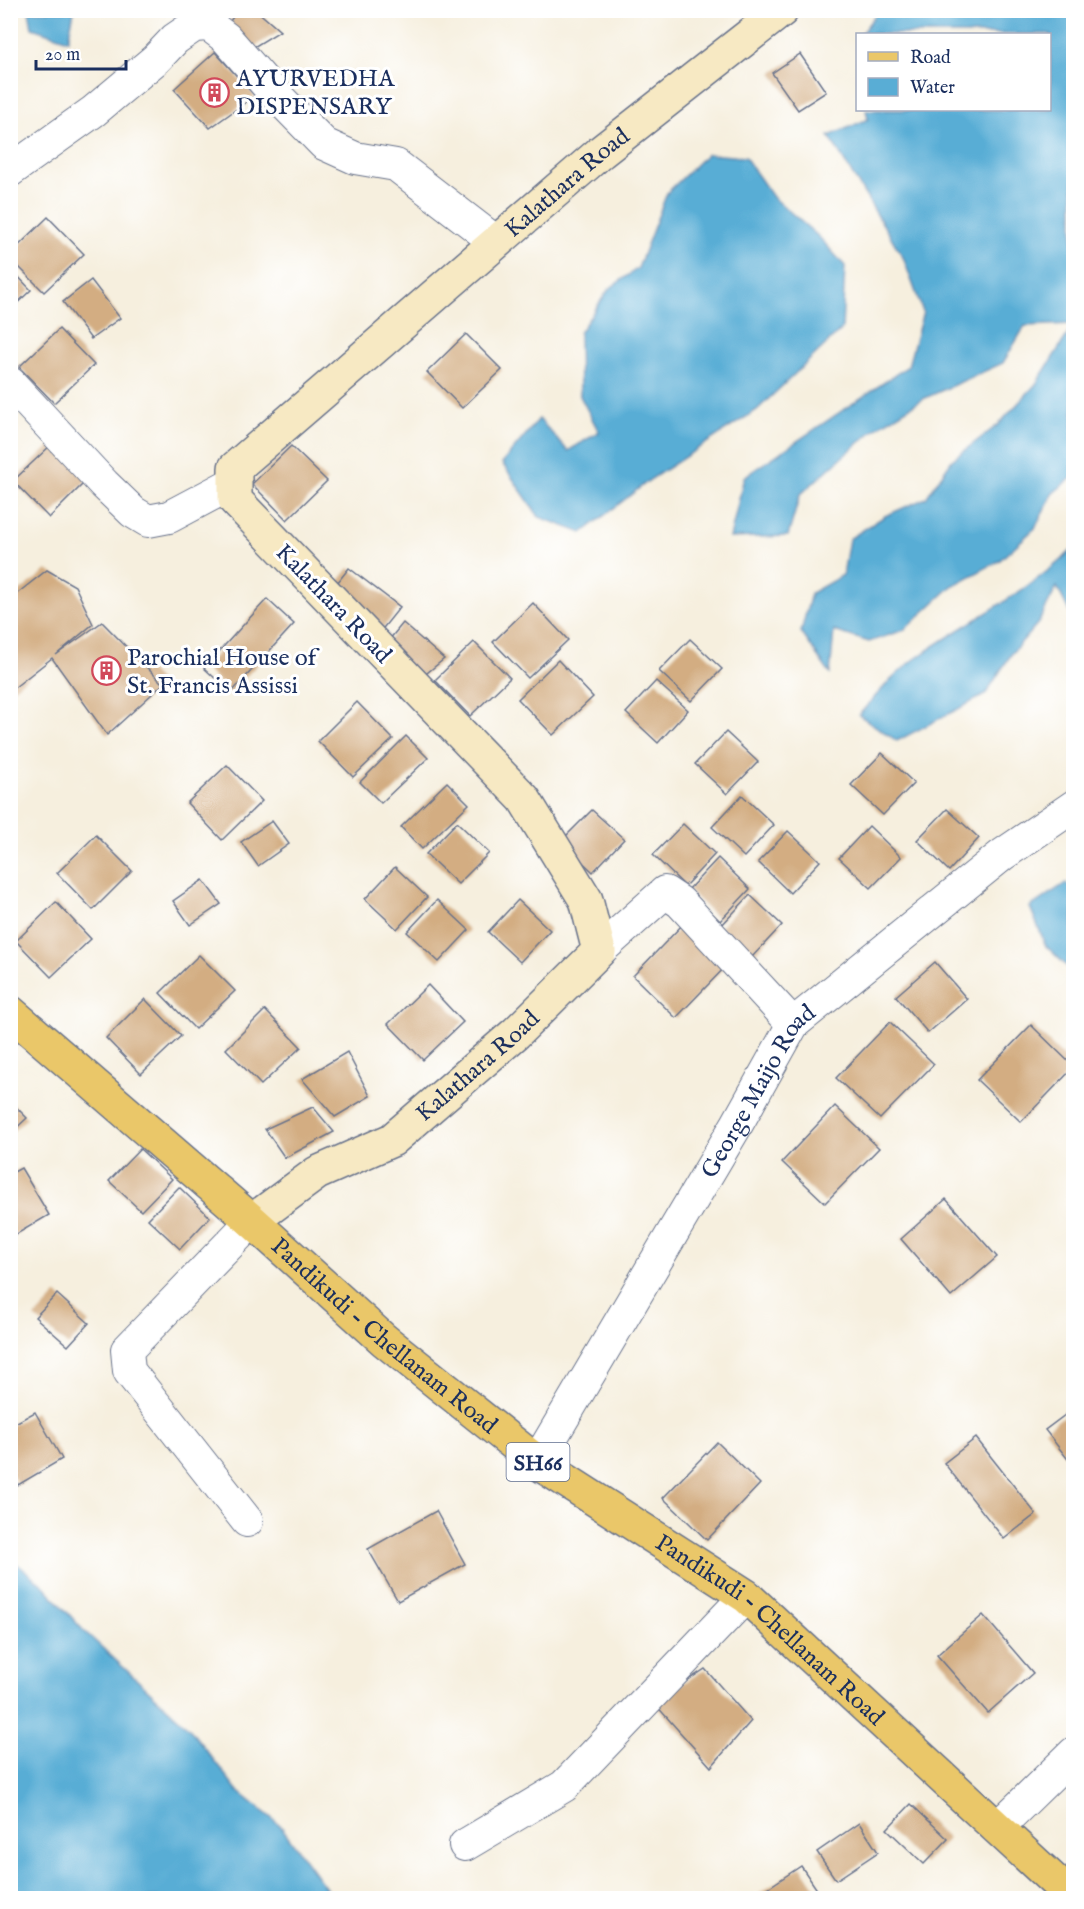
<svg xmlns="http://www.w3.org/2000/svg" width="1084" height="1909" viewBox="0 0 1084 1909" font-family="'IM FELL English',serif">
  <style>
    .water { fill: #59add5; stroke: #3a6e9a; stroke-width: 1.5 }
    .building { fill: #d3ad82 }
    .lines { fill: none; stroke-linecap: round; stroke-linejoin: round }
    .street-casing { stroke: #68728b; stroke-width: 34 }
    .secondary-casing { stroke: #68728b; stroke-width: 36 }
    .primary-casing { stroke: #68728b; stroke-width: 36 }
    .street { stroke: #fff; stroke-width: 32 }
    .secondary { stroke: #f7e9c3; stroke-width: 33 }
    .primary { stroke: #eac769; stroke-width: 33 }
    .labels { text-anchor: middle; stroke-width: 6; stroke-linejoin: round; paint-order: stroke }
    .shield { fill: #fff; stroke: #5f6d8e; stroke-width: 1.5 }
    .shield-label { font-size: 22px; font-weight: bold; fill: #1b2f5e }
    .poi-label { font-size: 24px; fill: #1b2f5e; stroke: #fff; text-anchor: start }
    .street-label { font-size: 24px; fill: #1b2f5e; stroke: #fff }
  </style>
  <rect width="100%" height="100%" fill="#fff"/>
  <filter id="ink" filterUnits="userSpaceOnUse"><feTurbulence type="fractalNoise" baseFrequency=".0167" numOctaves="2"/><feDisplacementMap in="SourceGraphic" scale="12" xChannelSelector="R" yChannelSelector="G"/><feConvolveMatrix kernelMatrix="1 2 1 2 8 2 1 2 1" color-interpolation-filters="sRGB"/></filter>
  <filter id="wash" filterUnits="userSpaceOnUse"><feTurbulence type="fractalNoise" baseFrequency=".008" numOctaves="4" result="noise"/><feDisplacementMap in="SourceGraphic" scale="24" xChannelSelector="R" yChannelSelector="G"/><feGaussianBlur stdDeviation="1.35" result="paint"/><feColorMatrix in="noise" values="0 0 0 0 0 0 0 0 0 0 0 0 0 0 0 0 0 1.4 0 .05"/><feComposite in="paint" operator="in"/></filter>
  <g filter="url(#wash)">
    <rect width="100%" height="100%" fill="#f6efde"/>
    <!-- water -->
    <g class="water">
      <polygon points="29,11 74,11 68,40 32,28"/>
      <polygon points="878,11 1073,11 1073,324 1025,326 1003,363 923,399 879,426 833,465 800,495 788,536 730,538 744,477 908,366 923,312 903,257 829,136 868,119 866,110 1050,110 1050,34 861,34"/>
      <polygon points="707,154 745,157 773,197 819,237 845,266 842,329 757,410 651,479 582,533 539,517 502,463 539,419 568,451 599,432 580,396 579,333 609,289 638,268 667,193"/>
      <polygon points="1073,326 1073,477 1053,493 1035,528 999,561 952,586 904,630 869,642 834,631 830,674 801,632 811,593 843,575 849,539 885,516 926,498 952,460 999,424 1036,384"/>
      <path d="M 1073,549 L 1073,619 L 1057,587 L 1038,623 L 1012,653 L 985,695 L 897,741 L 859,715 C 878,693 897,671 922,654 C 973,619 1028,592 1073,549 Z"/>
      <polygon points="1066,883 1073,890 1073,972 1046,946 1030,907"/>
      <polygon points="10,1558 44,1586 83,1630 188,1727 237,1790 280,1825 333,1898 11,1898"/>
    </g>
    <g id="blocks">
      <!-- building -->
      <g class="building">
        <polygon points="238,10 256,10 280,31 249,50 230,21"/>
        <polygon points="215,52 255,96 210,128 174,89"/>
        <polygon points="800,54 826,92 798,110 772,73"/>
        <polygon points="48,217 84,254 44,292 10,258 10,254"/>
        <polygon points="10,268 31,290 10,310"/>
        <polygon points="91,280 120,318 91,339 63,302"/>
        <polygon points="59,329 94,365 54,403 19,367"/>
        <polygon points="466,334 502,370 462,408 427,372"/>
        <polygon points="53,443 88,479 49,518 13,481"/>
        <polygon points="291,446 327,481 287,520 252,484"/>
        <polygon points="349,568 400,607 380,632 330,592"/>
        <polygon points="47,570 75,586 93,624 56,655 102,622 163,684 107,735 52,658 10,691 10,599"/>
        <polygon points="267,599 294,624 231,693 204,668"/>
        <polygon points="533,603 568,640 528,678 493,642"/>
        <polygon points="403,623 444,659 422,677 384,646"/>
        <polygon points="690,639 722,669 691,701 659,671"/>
        <polygon points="474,642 510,678 470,716 435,680"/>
        <polygon points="558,660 593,697 553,735 518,699"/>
        <polygon points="656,681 688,710 658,743 626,713"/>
        <polygon points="357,702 393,739 353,777 318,741"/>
        <polygon points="726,732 758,762 727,794 695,764"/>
        <polygon points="406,736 428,758 381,803 360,782"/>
        <polygon points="882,753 914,783 883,815 851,785"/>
        <polygon points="227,765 262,801 222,840 187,803"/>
        <polygon points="447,782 469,804 422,849 401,827"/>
        <polygon points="742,795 774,825 744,857 712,827"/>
        <polygon points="947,809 979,838 949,871 917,840"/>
        <polygon points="592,810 624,839 593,872 561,841"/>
        <polygon points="272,821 289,844 258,866 241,842"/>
        <polygon points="457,822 489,853 458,884 426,854"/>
        <polygon points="683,824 715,854 685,886 653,855"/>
        <polygon points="869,826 901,857 871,888 839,858"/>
        <polygon points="788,831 820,861 790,893 758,862"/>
        <polygon points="96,835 132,871 93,910 57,873"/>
        <polygon points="718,858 750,889 720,921 688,890"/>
        <polygon points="395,867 427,897 397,929 365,899"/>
        <polygon points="203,880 221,904 190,925 173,901"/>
        <polygon points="750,895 782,925 752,957 720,927"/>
        <polygon points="437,900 469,930 439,962 407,932"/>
        <polygon points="518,900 550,930 520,962 488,932"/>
        <polygon points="56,902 91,939 51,977 16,941"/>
        <polygon points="686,921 730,962 676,1018 633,976"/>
        <polygon points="199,955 235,991 195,1029 160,993"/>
        <polygon points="935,962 967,999 928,1033 896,996"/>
        <polygon points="428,985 463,1022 423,1060 388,1024"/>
        <polygon points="145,999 181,1036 141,1074 106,1038"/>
        <polygon points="265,1010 301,1047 261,1085 226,1049"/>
        <polygon points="890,1022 934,1064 880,1119 836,1078"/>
        <polygon points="1031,1025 1074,1067 1021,1122 977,1080"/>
        <polygon points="347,1052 370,1096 335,1117 302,1079"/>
        <polygon points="10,1101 27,1118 10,1134"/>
        <polygon points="835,1106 879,1148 825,1203 782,1162"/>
        <polygon points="313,1107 334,1132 285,1158 265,1129"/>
        <polygon points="140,1149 172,1179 141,1211 109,1181"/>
        <polygon points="21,1168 49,1215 10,1238 10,1174"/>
        <polygon points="179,1187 210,1217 180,1249 148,1219"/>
        <polygon points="946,1199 997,1257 951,1297 901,1239"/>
        <polygon points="57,1294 89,1323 68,1346 35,1317"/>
        <polygon points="1073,1409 1074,1410 1074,1467 1045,1430"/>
        <polygon points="35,1412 62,1459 18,1485 10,1472 10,1426"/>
        <polygon points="976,1438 1036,1514 1004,1539 944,1463"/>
        <polygon points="717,1442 760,1484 707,1540 663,1498"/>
        <polygon points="436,1511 465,1564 398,1601 368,1549"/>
        <polygon points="983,1615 1033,1673 988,1713 937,1655"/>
        <polygon points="705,1669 751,1721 711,1767 654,1703"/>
        <polygon points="911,1804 948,1839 924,1864 887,1829"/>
        <polygon points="859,1823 878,1852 836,1880 817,1852"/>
        <polygon points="801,1866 820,1894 813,1898 761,1898 759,1894"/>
      </g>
    </g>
  </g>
  <g filter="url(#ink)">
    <use href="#blocks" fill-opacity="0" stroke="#68728b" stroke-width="1.5"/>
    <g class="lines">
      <defs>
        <g id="street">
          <polyline points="10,171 94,111 156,59 175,39 194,26 209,25 226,38 274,93 324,144 355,158 396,165 496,242"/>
          <polyline points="10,383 104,484 133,512 148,521 169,517 235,482"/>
          <polyline points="599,951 665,892 680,902 793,1024"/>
          <path id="s1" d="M 537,1462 L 736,1126 L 793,1024 L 1002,855 L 1074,806"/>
          <polyline points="247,1521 129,1371 127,1350 252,1221"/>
          <polyline points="997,1828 1074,1753"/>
          <polyline points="465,1845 564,1786 746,1596"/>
        </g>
        <g id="secondary">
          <path id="s2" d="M 252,1221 L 317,1173 L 392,1140 L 516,1033 L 599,951 L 586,900 L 524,799 L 235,500 L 235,468 L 601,152 L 782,10"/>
        </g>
        <g id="primary">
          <path id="s3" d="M 10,1012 L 252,1221 L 384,1340 L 537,1462 L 746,1596 L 1073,1898"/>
        </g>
      </defs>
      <!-- street casing -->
      <use href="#street" class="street-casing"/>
      <!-- secondary casing -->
      <use href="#secondary" class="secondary-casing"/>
      <!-- primary casing -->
      <use href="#primary" class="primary-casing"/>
      <!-- street -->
      <use href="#street" class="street"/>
      <!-- secondary -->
      <use href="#secondary" class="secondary"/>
      <!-- primary -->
      <use href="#primary" class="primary"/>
    </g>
  </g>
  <!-- icons -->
  <defs>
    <symbol id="building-ring" viewBox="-11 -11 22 22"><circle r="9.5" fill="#fff" stroke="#d1495b" stroke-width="1.5"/><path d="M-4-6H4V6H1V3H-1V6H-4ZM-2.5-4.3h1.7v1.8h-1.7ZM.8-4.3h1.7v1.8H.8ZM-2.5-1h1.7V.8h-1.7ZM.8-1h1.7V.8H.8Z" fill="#d1495b"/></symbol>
  </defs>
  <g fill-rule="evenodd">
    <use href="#building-ring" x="198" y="76" width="33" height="33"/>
    <use href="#building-ring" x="90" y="654" width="33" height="33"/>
  </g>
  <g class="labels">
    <!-- shield labels -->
    <rect class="shield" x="506.5" y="1443" width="63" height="38" rx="4.5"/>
    <g class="shield-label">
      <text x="538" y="1470">SH66</text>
    </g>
    <!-- poi labels -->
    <g class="poi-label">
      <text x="236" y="86">AYURVEDHA<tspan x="236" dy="28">DISPENSARY</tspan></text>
      <text x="127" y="665">Parochial House of<tspan x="127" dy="28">St. Francis Assissi</tspan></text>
    </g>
    <!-- street labels -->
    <g class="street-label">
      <text dy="8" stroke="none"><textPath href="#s2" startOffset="1500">Kalathara Road</textPath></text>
      <text transform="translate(334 603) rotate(46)" y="8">Kalathara Road</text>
      <text dy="8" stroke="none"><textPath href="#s2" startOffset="276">Kalathara Road</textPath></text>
      <text dy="8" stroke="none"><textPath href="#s1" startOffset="432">George Maijo Road</textPath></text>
      <text dy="8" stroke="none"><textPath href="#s3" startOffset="495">Pandikudi - Chellanam Road</textPath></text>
      <text dy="8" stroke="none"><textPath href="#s3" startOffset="981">Pandikudi - Chellanam Road</textPath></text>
    </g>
  </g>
  <!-- margin -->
  <rect width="1084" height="1909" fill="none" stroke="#fff" stroke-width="36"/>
  <!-- legend -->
  <rect x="856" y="33" width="195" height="78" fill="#ffffff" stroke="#a4acbf" stroke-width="1.5"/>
  <rect x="868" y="52" width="30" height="9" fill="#eac769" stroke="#a4acbf" stroke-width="1.5"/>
  <text x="910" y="63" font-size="18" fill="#1b2f5e">Road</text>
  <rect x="868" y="78" width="30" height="18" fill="#59add5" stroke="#a4acbf" stroke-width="1.5"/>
  <text x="910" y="93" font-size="18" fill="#1b2f5e">Water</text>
  <!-- scale -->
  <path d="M36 60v9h90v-9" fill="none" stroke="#1b2f5e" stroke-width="3"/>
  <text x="45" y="60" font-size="18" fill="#1b2f5e" stroke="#ffffff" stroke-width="4.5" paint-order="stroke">20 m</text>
</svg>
